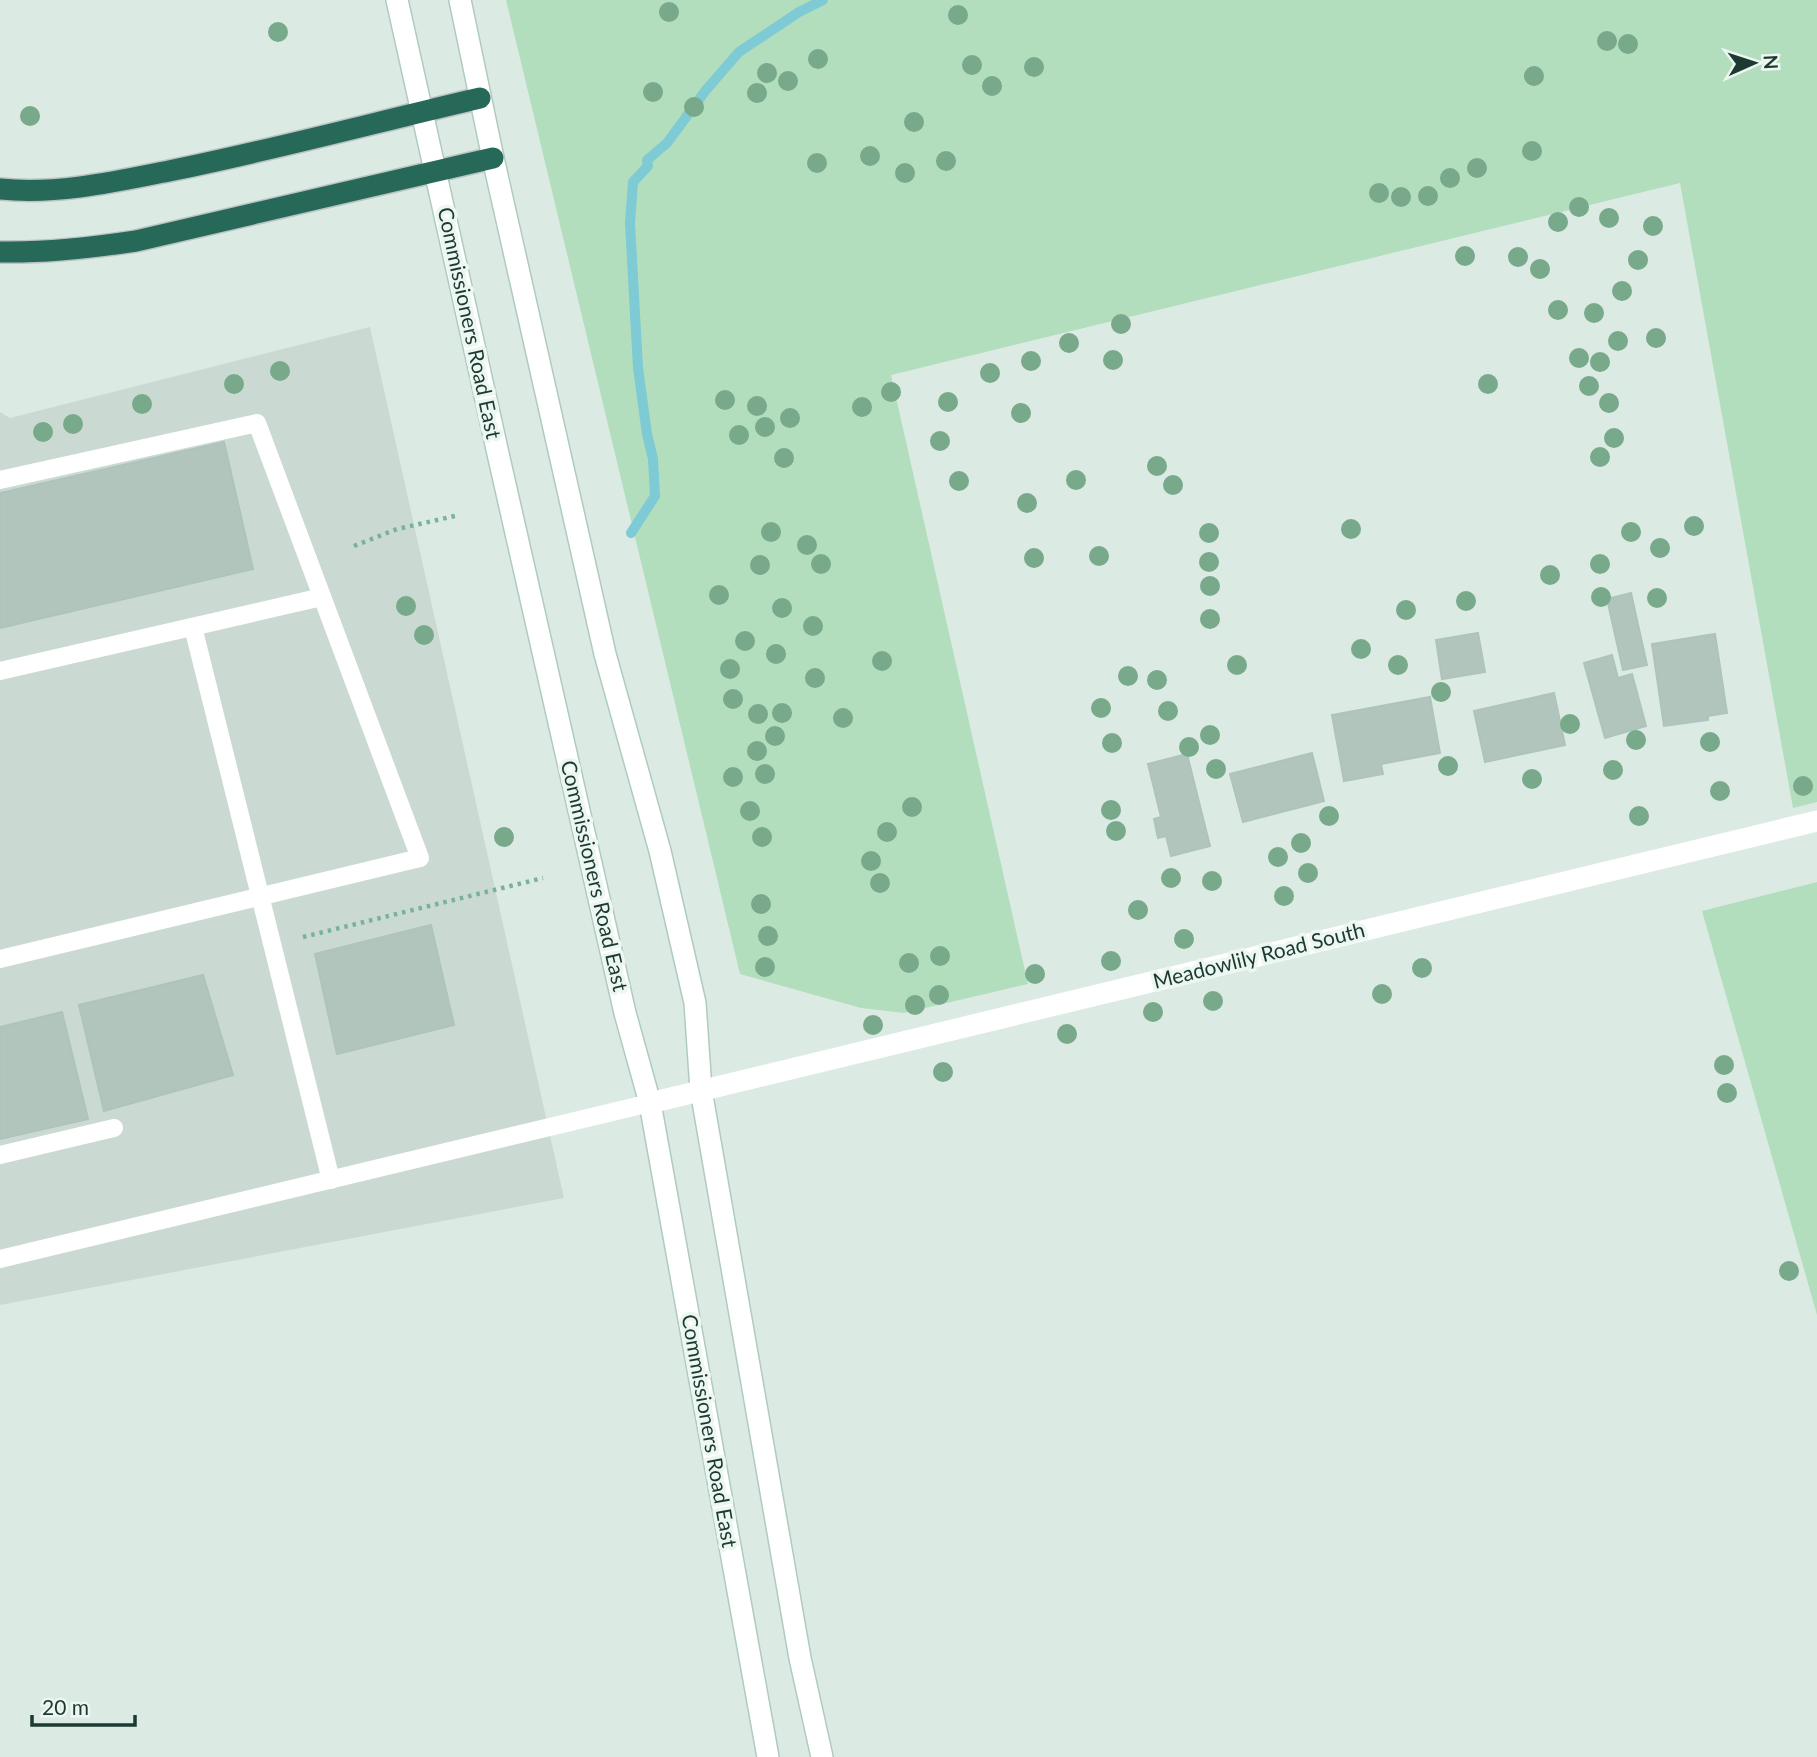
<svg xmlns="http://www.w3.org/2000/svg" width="1817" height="1757" viewBox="0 0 1817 1757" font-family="Lato,sans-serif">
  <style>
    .built { fill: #cadad2 }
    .green { fill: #b3debd }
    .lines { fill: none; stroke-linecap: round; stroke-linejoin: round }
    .stream { stroke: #7ecad5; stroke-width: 10 }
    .building { fill: #b2c5bc; stroke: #aec4ba; stroke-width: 2 }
    .secondary-casing { stroke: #afcbc0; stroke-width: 24 }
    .highway-casing { stroke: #bbc4c2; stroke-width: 24 }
    .path { stroke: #7ab19e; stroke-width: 4.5; stroke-dasharray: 3.5 5; stroke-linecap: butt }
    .lane { stroke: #fff; stroke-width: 18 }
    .street { stroke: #fff; stroke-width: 21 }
    .secondary { stroke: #fff; stroke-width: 21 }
    .highway { stroke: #276959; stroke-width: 21 }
    .tree { fill: #77a98a }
    .labels { text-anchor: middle; stroke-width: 7; stroke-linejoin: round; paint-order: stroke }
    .street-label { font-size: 21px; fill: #1d3a32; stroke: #edf7f1 }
  </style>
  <rect width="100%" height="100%" fill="#dceae4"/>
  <!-- built -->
  <polygon class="built" points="370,327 564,1198 0,1305 0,412 10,418"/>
  <!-- green -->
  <g class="green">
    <polygon points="506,0 1817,0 1817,802 1793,808 1680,183 891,375 1028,984 904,1013 861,1008 740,974"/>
    <polygon points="1817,882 1817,1315 1702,911"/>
  </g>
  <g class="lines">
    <!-- stream -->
    <polyline class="stream" points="631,533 655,496 653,459 647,434 638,368 630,223 633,182 648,166 647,160 667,143 706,90 739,52 799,12 823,0"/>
  </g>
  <!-- building -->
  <g class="building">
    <polygon points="224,442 253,569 0,628 0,493"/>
    <polygon points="1631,593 1647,665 1623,670 1607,599"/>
    <polygon points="1478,633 1485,672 1442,679 1436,640"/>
    <polygon points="1715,634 1727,713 1708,716 1708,720 1664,726 1652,644"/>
    <polygon points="1612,655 1618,678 1632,674 1646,726 1605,738 1584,663"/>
    <polygon points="1554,693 1565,745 1485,762 1474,711"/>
    <polygon points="1430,697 1440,753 1381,764 1383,774 1344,781 1332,715"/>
    <polygon points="1312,753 1324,801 1243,822 1230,774"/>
    <polygon points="1187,754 1210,846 1171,856 1166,836 1158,838 1154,819 1161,817 1148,764"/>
    <polygon points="431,925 454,1025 337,1054 315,954"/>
    <polygon points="203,975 233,1075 104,1111 79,1005"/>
    <polygon points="62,1012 88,1119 0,1139 0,1027"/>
  </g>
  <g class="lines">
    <defs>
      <g id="secondary">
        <polyline points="397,0 499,458 625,1013 650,1103 768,1757"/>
        <polyline points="460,0 493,158 605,654 660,851 695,1003 701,1090 800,1658 822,1757"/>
      </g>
      <g id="highway">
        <path d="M 0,189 C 56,195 114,182 169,171 C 273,150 377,122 480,98"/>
        <path d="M 0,252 C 46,253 90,248 136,241 L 493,158"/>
      </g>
    </defs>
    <!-- secondary casing -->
    <use href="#secondary" class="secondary-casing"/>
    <!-- highway casing -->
    <use href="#highway" class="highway-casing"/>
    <!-- path -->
    <g class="path">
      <polyline points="354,546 397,529 455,516"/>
      <polyline points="303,937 543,878"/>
    </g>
    <!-- lane -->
    <g class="lane">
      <polyline points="0,480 257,423 420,858 0,959"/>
      <polyline points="193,627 331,1180"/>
      <polyline points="0,671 322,597"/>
      <polyline points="0,1155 114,1128"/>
      <polyline points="0,1259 650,1103"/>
    </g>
    <!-- street -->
    <polyline class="street" points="650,1103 1817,821"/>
    <!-- secondary -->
    <use href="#secondary" class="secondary"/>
    <!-- highway -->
    <use href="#highway" class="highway"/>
  </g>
  <!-- trees -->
  <g class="tree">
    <circle cx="669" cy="12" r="10"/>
    <circle cx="958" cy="15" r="10"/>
    <circle cx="278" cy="32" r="10"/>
    <circle cx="1607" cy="41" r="10"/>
    <circle cx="1628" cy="44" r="10"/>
    <circle cx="818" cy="59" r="10"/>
    <circle cx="972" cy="65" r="10"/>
    <circle cx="1034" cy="67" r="10"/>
    <circle cx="767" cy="73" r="10"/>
    <circle cx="1534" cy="76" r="10"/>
    <circle cx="788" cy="81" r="10"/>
    <circle cx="992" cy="86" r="10"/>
    <circle cx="653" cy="92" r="10"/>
    <circle cx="757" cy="93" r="10"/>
    <circle cx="694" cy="107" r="10"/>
    <circle cx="30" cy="116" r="10"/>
    <circle cx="914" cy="122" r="10"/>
    <circle cx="1532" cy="151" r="10"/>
    <circle cx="870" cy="156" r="10"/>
    <circle cx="946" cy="161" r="10"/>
    <circle cx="817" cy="163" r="10"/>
    <circle cx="1477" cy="168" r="10"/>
    <circle cx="905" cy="173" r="10"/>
    <circle cx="1450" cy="178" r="10"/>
    <circle cx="1379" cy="193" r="10"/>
    <circle cx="1428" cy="196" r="10"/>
    <circle cx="1401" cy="197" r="10"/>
    <circle cx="1579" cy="207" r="10"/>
    <circle cx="1609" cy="218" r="10"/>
    <circle cx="1558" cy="222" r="10"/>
    <circle cx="1653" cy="226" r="10"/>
    <circle cx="1465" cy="256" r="10"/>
    <circle cx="1518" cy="257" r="10"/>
    <circle cx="1638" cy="260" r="10"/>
    <circle cx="1540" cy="269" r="10"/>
    <circle cx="1622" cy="291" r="10"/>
    <circle cx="1558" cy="310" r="10"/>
    <circle cx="1594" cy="313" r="10"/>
    <circle cx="1121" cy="324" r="10"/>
    <circle cx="1656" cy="338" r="10"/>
    <circle cx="1618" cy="341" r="10"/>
    <circle cx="1069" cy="343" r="10"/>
    <circle cx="1579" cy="358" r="10"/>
    <circle cx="1113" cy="360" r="10"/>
    <circle cx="1031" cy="361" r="10"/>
    <circle cx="1600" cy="362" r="10"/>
    <circle cx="280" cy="371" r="10"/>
    <circle cx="990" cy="373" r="10"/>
    <circle cx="234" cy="384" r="10"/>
    <circle cx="1488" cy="384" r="10"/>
    <circle cx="1589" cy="386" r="10"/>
    <circle cx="891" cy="392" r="10"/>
    <circle cx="725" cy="400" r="10"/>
    <circle cx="948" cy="402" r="10"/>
    <circle cx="1609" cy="403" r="10"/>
    <circle cx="142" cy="404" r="10"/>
    <circle cx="757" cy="406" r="10"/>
    <circle cx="862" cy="407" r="10"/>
    <circle cx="1021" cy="413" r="10"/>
    <circle cx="790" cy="418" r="10"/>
    <circle cx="73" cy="424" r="10"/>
    <circle cx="765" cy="427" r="10"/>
    <circle cx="43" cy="432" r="10"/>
    <circle cx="739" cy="435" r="10"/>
    <circle cx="1614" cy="438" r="10"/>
    <circle cx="940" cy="441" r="10"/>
    <circle cx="1600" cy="457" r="10"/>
    <circle cx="784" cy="458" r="10"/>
    <circle cx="1157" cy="466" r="10"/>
    <circle cx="1076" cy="480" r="10"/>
    <circle cx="959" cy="481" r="10"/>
    <circle cx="1173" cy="485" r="10"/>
    <circle cx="1027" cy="503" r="10"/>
    <circle cx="1694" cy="526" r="10"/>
    <circle cx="1351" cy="529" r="10"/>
    <circle cx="771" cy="532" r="10"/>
    <circle cx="1631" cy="532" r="10"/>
    <circle cx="1209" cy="533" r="10"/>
    <circle cx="807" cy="545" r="10"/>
    <circle cx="1660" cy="548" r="10"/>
    <circle cx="1099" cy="556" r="10"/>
    <circle cx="1034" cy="558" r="10"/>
    <circle cx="1209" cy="562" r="10"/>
    <circle cx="821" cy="564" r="10"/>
    <circle cx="1600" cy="564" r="10"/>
    <circle cx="760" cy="565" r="10"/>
    <circle cx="1550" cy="575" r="10"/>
    <circle cx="1210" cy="586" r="10"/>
    <circle cx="719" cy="595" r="10"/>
    <circle cx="1601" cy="597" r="10"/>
    <circle cx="1657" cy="598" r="10"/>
    <circle cx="1466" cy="601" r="10"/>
    <circle cx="406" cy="606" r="10"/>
    <circle cx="782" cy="608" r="10"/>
    <circle cx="1406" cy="610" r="10"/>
    <circle cx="1210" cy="619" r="10"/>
    <circle cx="813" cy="626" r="10"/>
    <circle cx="424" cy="635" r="10"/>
    <circle cx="745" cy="641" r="10"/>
    <circle cx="1361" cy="649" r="10"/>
    <circle cx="776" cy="654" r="10"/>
    <circle cx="882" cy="661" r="10"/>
    <circle cx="1237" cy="665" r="10"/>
    <circle cx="1398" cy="665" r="10"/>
    <circle cx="730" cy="669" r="10"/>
    <circle cx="1128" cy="676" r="10"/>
    <circle cx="815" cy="678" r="10"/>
    <circle cx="1157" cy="680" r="10"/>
    <circle cx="1441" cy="692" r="10"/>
    <circle cx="733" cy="699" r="10"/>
    <circle cx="1101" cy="708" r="10"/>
    <circle cx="1168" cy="711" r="10"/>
    <circle cx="782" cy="713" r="10"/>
    <circle cx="758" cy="714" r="10"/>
    <circle cx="843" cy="718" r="10"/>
    <circle cx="1570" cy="724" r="10"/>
    <circle cx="1210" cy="735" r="10"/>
    <circle cx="775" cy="736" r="10"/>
    <circle cx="1636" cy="740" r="10"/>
    <circle cx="1710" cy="742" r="10"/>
    <circle cx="1112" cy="743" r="10"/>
    <circle cx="1189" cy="747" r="10"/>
    <circle cx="757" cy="751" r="10"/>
    <circle cx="1448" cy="766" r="10"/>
    <circle cx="1216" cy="769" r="10"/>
    <circle cx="1613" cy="770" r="10"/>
    <circle cx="765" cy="774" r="10"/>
    <circle cx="733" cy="777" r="10"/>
    <circle cx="1532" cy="779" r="10"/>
    <circle cx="1803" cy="786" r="10"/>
    <circle cx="1720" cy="791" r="10"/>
    <circle cx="912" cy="807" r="10"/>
    <circle cx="1111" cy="810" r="10"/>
    <circle cx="750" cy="811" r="10"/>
    <circle cx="1329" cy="816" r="10"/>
    <circle cx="1639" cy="816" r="10"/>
    <circle cx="1116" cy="831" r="10"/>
    <circle cx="887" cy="832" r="10"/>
    <circle cx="504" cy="837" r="10"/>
    <circle cx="762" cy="837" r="10"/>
    <circle cx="1301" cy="843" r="10"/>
    <circle cx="1278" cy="857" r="10"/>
    <circle cx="871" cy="861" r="10"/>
    <circle cx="1308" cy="873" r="10"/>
    <circle cx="1171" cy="878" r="10"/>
    <circle cx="1212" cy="881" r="10"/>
    <circle cx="880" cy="883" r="10"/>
    <circle cx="1284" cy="896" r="10"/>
    <circle cx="761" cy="904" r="10"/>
    <circle cx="1138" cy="910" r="10"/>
    <circle cx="768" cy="936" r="10"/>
    <circle cx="1184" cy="939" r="10"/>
    <circle cx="940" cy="956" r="10"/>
    <circle cx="1111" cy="961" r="10"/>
    <circle cx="909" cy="963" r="10"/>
    <circle cx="765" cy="967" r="10"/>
    <circle cx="1422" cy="968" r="10"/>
    <circle cx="1035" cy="974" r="10"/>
    <circle cx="1382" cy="994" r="10"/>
    <circle cx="939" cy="995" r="10"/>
    <circle cx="1213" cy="1001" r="10"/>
    <circle cx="915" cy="1005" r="10"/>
    <circle cx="1153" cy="1012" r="10"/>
    <circle cx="873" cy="1025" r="10"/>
    <circle cx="1067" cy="1034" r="10"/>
    <circle cx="1724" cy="1065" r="10"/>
    <circle cx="943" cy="1072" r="10"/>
    <circle cx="1727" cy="1093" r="10"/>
    <circle cx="1789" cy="1271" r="10"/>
  </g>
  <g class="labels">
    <!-- street labels -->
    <g class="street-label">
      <text transform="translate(469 323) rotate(78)" y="7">Commissioners Road East</text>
      <text transform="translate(594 876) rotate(77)" y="7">Commissioners Road East</text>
      <text transform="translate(1259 956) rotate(-14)" y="7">Meadowlily Road South</text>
      <text transform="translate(709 1431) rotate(80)" y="7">Commissioners Road East</text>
    </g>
  </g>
  <!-- north arrow -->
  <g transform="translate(1754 63) rotate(87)" stroke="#edf7f1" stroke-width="5" paint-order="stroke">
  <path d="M0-5L12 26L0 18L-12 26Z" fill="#1d3a32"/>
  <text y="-10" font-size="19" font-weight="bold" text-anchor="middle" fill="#1d3a32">N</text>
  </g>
  <!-- scale -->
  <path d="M32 1715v10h103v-10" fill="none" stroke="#1d3a32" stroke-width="3.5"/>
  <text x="42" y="1715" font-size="21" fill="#1d3a32" stroke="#edf7f1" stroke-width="5" paint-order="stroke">20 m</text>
</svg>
